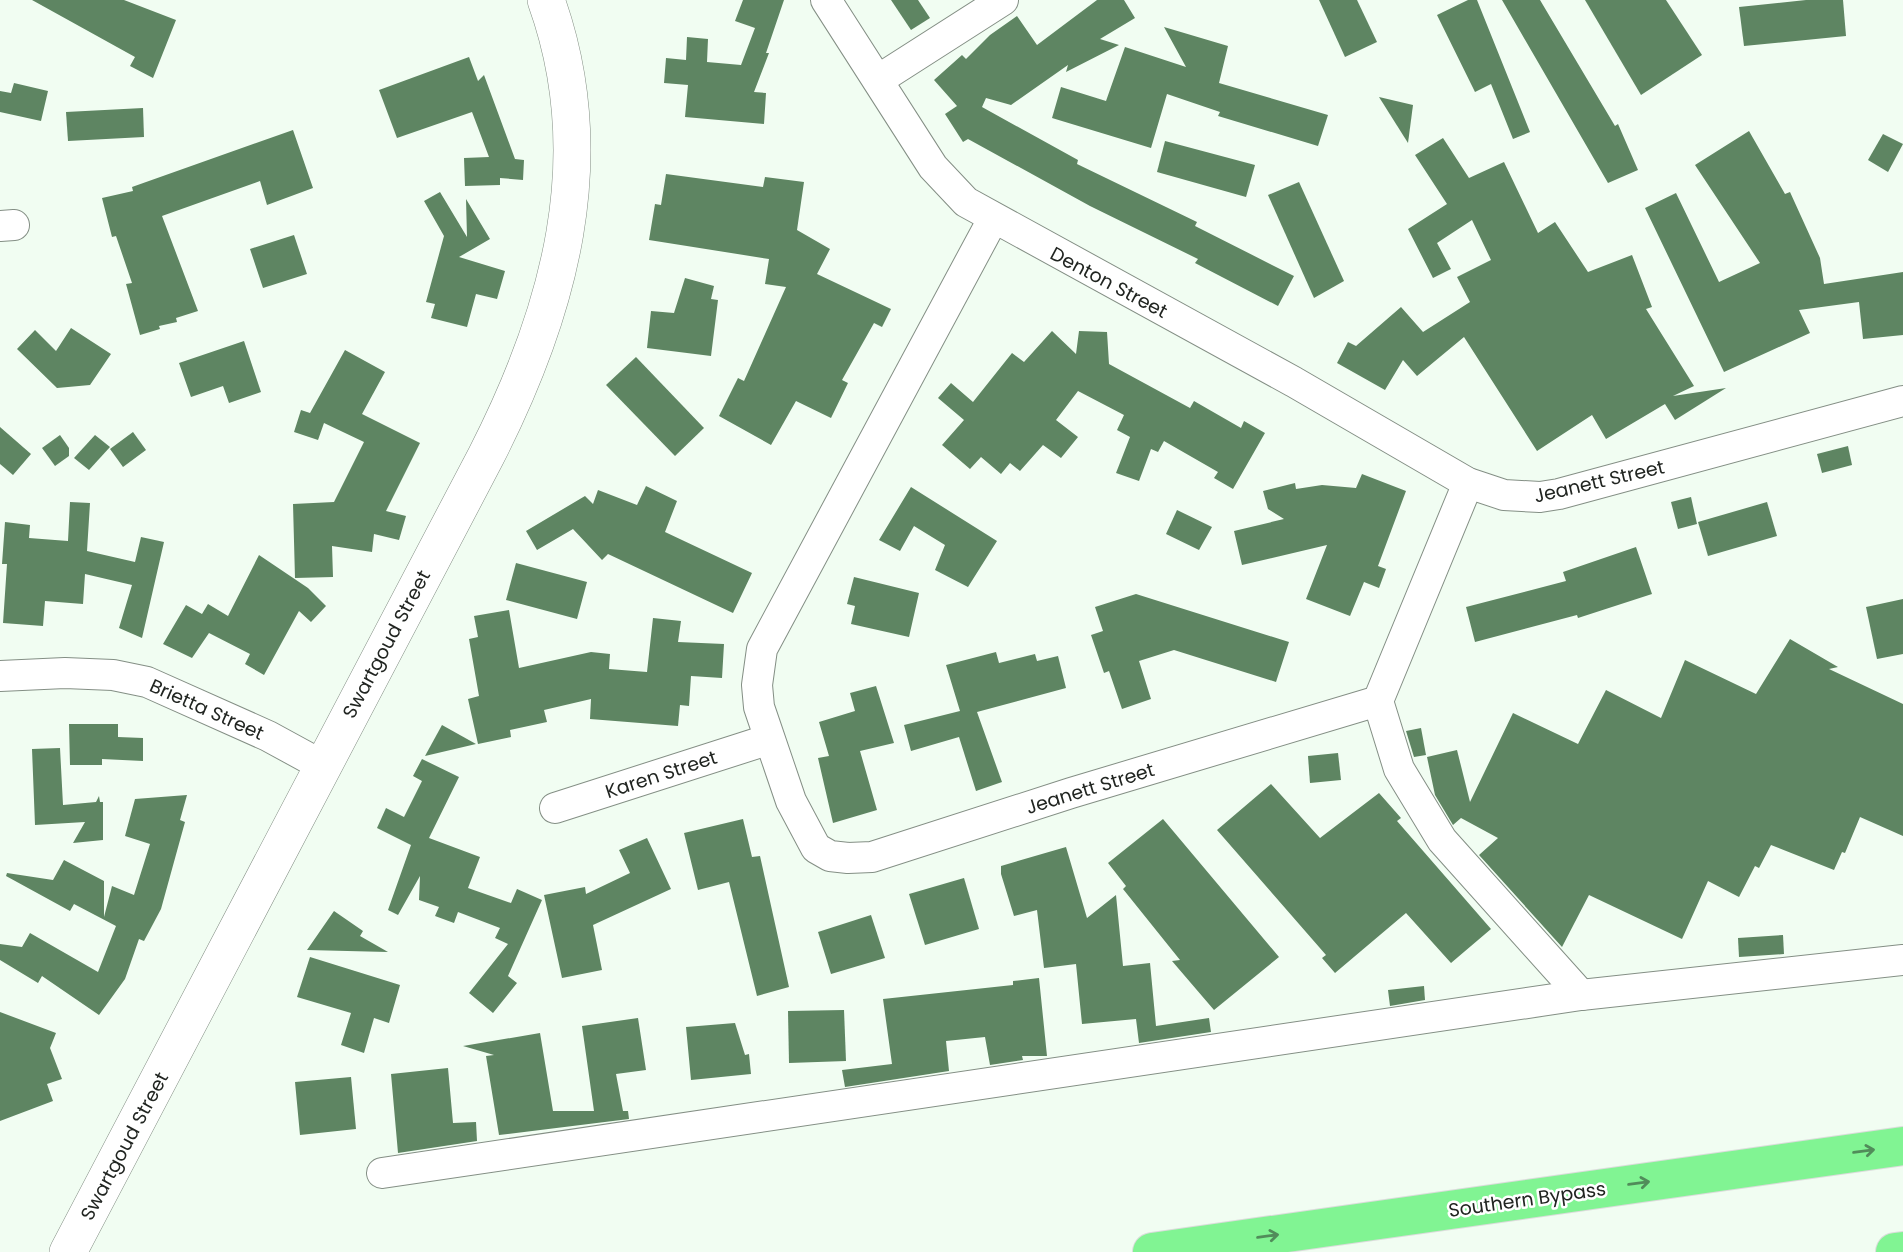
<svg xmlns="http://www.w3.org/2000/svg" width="1903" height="1252" viewBox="0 0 1903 1252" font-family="Poppins,sans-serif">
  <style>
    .building { fill: #5e8562 }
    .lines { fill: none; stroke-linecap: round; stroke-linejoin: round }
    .minor-casing { stroke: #848f85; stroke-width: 32 }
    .tertiary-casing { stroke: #848f85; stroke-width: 38 }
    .motorway-casing { stroke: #dbdcdb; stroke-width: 40 }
    .minor { stroke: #fff; stroke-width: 30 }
    .tertiary { stroke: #fff; stroke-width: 37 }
    .motorway { stroke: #81f493; stroke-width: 38 }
    .oneway { stroke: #518c5a }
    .labels { text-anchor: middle; stroke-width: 5; stroke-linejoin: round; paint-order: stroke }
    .street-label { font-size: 19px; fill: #212521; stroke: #fff }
  </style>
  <rect width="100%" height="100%" fill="#f1fdf2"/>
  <!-- building -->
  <g class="building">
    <polygon points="32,0 124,0 176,20 153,78 130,66 135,57"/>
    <polygon points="743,0 784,0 766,53 769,53 754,92 766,93 764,124 685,117 688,85 664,83 666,58 686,60 687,37 708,39 707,62 741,65 755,28 735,21"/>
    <polygon points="891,0 918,0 930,18 911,30"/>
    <polygon points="1097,0 1124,0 1135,18 1100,39 1119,45 1066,72 1068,65 1011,105 986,98 982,107 1078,160 1077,164 1197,222 1195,226 1294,276 1278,306 1195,263 1198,259 1090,206 968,139 963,142 945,114 957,106 934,80 962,55 966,59 990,35 1017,16 1037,45"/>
    <polygon points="1319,0 1357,0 1377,42 1345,57"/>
    <polygon points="1468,0 1477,0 1530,132 1513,139 1491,84 1475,92 1437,15"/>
    <polygon points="1502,0 1540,0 1615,126 1618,124 1638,170 1608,183"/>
    <polygon points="1585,0 1666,0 1702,55 1641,95"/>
    <polygon points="1806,0 1843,0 1846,36 1744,46 1739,7"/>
    <polygon points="1164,27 1228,46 1219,83 1328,115 1318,146 1218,116 1220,112 1167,94 1151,148 1052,118 1061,87 1106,101 1125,47 1186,67"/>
    <polygon points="469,57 478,81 484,75 515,159 524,160 523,180 500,178 500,185 465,186 464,158 489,157 472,112 397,138 379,90"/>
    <polygon points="14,83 48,91 41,121 0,112 0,91 11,93"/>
    <polygon points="1379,97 1413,105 1408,143"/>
    <polygon points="143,108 144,137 68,141 66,112"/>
    <polygon points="293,130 313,188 267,205 260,181 162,216 198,311 176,318 177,322 159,326 160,329 140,335 126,284 132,283 116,236 112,237 102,198 133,191 132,187"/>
    <polygon points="1749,131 1785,194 1790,192 1820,258 1824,284 1903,272 1903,335 1863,339 1859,302 1799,310 1810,333 1724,372 1645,208 1676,193 1719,282 1760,263 1695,165"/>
    <polygon points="1883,134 1903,144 1888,172 1868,160"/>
    <polygon points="1443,138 1469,178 1504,162 1538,233 1555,222 1588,272 1632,255 1652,307 1646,309 1694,386 1673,396 1726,388 1675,420 1665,404 1606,439 1592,415 1537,451 1464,337 1417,376 1403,360 1385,390 1337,363 1348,342 1356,346 1401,307 1423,332 1470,302 1457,277 1491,260 1472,220 1437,243 1451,269 1433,278 1408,229 1447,204 1415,155"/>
    <polygon points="1165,141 1255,165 1246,197 1157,172"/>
    <polygon points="666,174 763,187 765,177 804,182 797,230 830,249 817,274 891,309 882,327 874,323 842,380 848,383 831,418 796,401 771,445 719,416 738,378 744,381 786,287 765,284 769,259 649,240 655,204 661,205"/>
    <polygon points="1299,182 1344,281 1314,298 1268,195"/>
    <polygon points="440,192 467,237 466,199 490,239 459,257 505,271 497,299 476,294 467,327 431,318 435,304 426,302 444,236 424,201"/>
    <polygon points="294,235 307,274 263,288 250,249"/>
    <polygon points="685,278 714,286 711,299 718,300 711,356 647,348 651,311 674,313"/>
    <polygon points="71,328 111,354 90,385 57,388 17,349 35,330 56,351"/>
    <polygon points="1052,331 1076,354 1079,331 1107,332 1109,364 1190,408 1194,401 1241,428 1244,421 1265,433 1233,489 1214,478 1218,472 1164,441 1158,452 1151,449 1139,481 1116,473 1130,437 1117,430 1124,415 1078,391 1056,420 1078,437 1061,458 1043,445 1020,471 1010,463 1001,474 981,457 970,469 942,445 964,420 938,398 951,383 973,402 1012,353 1024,362"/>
    <polygon points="244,341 261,392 229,403 223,386 191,397 179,363"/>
    <polygon points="345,350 385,372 362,414 420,443 386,511 406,516 399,540 374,534 372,552 332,546 333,577 295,578 293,504 334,502 364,442 324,423 318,440 294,432 301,410 310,413"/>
    <polygon points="636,357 704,428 675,456 606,385"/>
    <polygon points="0,427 31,454 13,475 0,464"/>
    <polygon points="133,432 146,450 123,467 110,449"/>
    <polygon points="60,435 69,448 69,456 55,466 42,448"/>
    <polygon points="95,435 110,447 89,470 74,458"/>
    <polygon points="1848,446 1852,465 1822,473 1817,454"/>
    <polygon points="1362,474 1406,491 1378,566 1386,569 1379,588 1364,582 1350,616 1306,599 1327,545 1242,565 1234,531 1284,519 1268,509 1263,491 1295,483 1296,489 1322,485 1356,488"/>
    <polygon points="646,486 677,501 665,532 752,573 733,613 608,554 602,560 573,529 537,550 526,531 585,496 593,504 598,490 637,505"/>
    <polygon points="911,487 997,541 968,587 935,570 945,545 914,526 900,551 879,540"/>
    <polygon points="1691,497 1697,524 1678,529 1671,502"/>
    <polygon points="70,502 90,503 87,551 135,562 141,537 164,542 142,638 119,628 132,585 85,574 83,604 45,601 43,626 3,623 7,564 2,564 5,522 30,525 29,538 68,541"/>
    <polygon points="1767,502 1777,536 1708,556 1698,522"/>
    <polygon points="1177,510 1212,527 1199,550 1166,534"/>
    <polygon points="1636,547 1652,594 1578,618 1577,615 1475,642 1466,607 1566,581 1563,572"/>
    <polygon points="259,555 308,588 326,606 311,622 299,611 264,675 245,664 250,654 209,633 192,658 163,644 186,605 202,614 208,604 228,616"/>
    <polygon points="516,563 587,582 577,619 506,600"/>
    <polygon points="854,577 919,593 909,637 851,624 855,606 847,604"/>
    <polygon points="1136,594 1289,642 1276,682 1174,650 1139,661 1151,699 1122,709 1109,671 1104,673 1091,635 1103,631 1095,607"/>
    <polygon points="1903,599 1903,654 1877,659 1866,607"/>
    <polygon points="509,610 519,668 591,652 610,654 609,669 647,672 653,618 681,621 678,642 724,644 722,678 691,676 689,706 680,705 678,726 590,719 591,699 544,710 547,722 510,730 511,737 478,744 468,699 479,696 469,639 478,637 474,616"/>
    <polygon points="1790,639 1838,667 1829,669 1903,704 1903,836 1860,817 1845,853 1842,852 1834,870 1771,845 1759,868 1755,866 1739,897 1708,881 1682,939 1589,895 1562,947 1479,855 1498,838 1461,818 1453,825 1435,795 1427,757 1457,750 1470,802 1513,713 1578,744 1606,690 1661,718 1685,660 1756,694"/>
    <polygon points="996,652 999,663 1035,654 1037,661 1058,656 1066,688 977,712 1002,782 976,791 959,737 911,751 904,725 960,711 946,665"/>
    <polygon points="876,686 894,743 860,751 877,810 833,823 818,758 829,756 819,722 855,711 850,693"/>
    <polygon points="69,724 118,724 118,737 143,738 143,761 102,759 102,765 70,765"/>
    <polygon points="442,725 476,744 425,756"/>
    <polygon points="1421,728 1426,755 1414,757 1406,731"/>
    <polygon points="60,748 63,805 96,802 99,796 100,802 103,802 103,840 73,843 85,822 35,825 32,749"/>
    <polygon points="1338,753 1341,780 1310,783 1308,756"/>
    <polygon points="422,759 459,777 429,838 480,857 468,888 511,903 517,889 542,900 508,976 517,983 493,1013 469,993 508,944 495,938 500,928 458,912 454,923 435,916 439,907 419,900 420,876 398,915 388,910 411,845 377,828 386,808 404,817 422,781 413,776"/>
    <polygon points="1271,784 1320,838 1379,793 1401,818 1397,821 1491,929 1451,963 1406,913 1335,973 1322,958 1326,955 1217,830"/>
    <polygon points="187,795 180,820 185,822 161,909 144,941 139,939 125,979 99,1015 42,976 38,983 0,960 0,944 22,947 30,933 98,972 116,926 74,904 70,911 6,876 7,873 53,880 64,860 104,881 104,917 112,886 134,895 150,844 125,836 135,799"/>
    <polygon points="743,819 752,857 760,856 789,987 757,996 729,882 698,890 684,833"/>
    <polygon points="1163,819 1279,957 1214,1010 1172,961 1180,960 1123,889 1126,886 1108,863"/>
    <polygon points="647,838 671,889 593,925 602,970 562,978 544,895 585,887 586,894 630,873 619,850"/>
    <polygon points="1066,847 1087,918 1116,895 1123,966 1150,963 1156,1026 1209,1018 1211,1032 1139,1043 1136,1019 1082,1024 1076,964 1044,968 1037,910 1014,916 1001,874 1001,866"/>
    <polygon points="964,878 979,929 925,945 909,894"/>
    <polygon points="334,911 363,931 360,936 388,952 307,950"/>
    <polygon points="871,915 885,958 831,974 818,932"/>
    <polygon points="1783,935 1784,954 1739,957 1738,938"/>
    <polygon points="310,957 400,985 389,1023 374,1018 364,1053 341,1045 351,1013 297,997"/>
    <polygon points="1039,978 1047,1056 1022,1056 1023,1060 990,1065 985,1037 946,1041 949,1071 845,1087 842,1070 892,1064 883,999 1013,985 1013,981"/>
    <polygon points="1424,986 1425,1000 1390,1006 1388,990"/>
    <polygon points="844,1010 846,1061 789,1063 788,1011"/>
    <polygon points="0,1012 56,1033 50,1048 62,1079 47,1084 53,1101 0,1121"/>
    <polygon points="638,1018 646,1070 616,1074 623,1111 628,1111 629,1119 499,1135 486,1056 494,1055 463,1046 540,1033 553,1111 594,1111 582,1026"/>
    <polygon points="735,1023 745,1055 749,1054 751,1074 691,1080 686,1027"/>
    <polygon points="448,1068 453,1123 476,1122 477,1141 398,1153 391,1074"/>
    <polygon points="351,1077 356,1129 300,1135 295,1082"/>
  </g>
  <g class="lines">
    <defs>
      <g id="minor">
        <polyline points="826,0 933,167 966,202 1294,382 1468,483 1504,495 1540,497 1559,494 1903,401"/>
        <polyline points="878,80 1003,0"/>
        <polyline points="993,219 762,649 757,685 759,707 791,801 816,848 830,856 848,858 872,857 1071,793 1378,701 1468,483"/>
        <polyline points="0,226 14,225"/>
        <polyline points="0,676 65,673 113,675 147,682 268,736 323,766"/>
        <polyline points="1378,701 1399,769 1442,840 1581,995"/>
        <polyline points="555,808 767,740"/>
        <polyline points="382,1173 1581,995 1903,960"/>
      </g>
      <path id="tertiary" d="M 68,1252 L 486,456 C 559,313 603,158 546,0"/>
      <g id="motorway">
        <polyline points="1152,1252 1903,1146"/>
        <polyline points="1895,1252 1903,1251"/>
      </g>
    </defs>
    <!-- minor casing -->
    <use href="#minor" class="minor-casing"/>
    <!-- tertiary casing -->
    <use href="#tertiary" class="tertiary-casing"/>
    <!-- motorway casing -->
    <use href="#motorway" class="motorway-casing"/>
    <!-- minor -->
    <use href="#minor" class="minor"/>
    <!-- tertiary -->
    <use href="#tertiary" class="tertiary"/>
    <!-- motorway -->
    <use href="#motorway" class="motorway"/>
  </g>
  <!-- one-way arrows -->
  <defs><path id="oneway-shaft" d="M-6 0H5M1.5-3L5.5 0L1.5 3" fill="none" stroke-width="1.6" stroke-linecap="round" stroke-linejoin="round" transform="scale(1.75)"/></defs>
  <g class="oneway">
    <use href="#oneway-shaft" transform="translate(1864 1151) rotate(-8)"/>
    <use href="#oneway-shaft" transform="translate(1639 1183) rotate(-8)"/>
    <use href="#oneway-shaft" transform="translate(1268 1236) rotate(-8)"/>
  </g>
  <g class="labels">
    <!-- street labels -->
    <g class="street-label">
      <text transform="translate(1109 282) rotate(28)" y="7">Denton Street</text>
      <text transform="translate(1599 481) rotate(-13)" y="7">Jeanett Street</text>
      <text transform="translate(386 644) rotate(-62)" y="7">Swartgoud Street</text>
      <text transform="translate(207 709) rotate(24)" y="7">Brietta Street</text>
      <text transform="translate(661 774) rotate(-18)" y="7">Karen Street</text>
      <text transform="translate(1090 788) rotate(-17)" y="7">Jeanett Street</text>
      <text transform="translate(124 1146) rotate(-62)" y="7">Swartgoud Street</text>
      <text transform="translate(1527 1199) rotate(-8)" y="7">Southern Bypass</text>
    </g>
  </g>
</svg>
